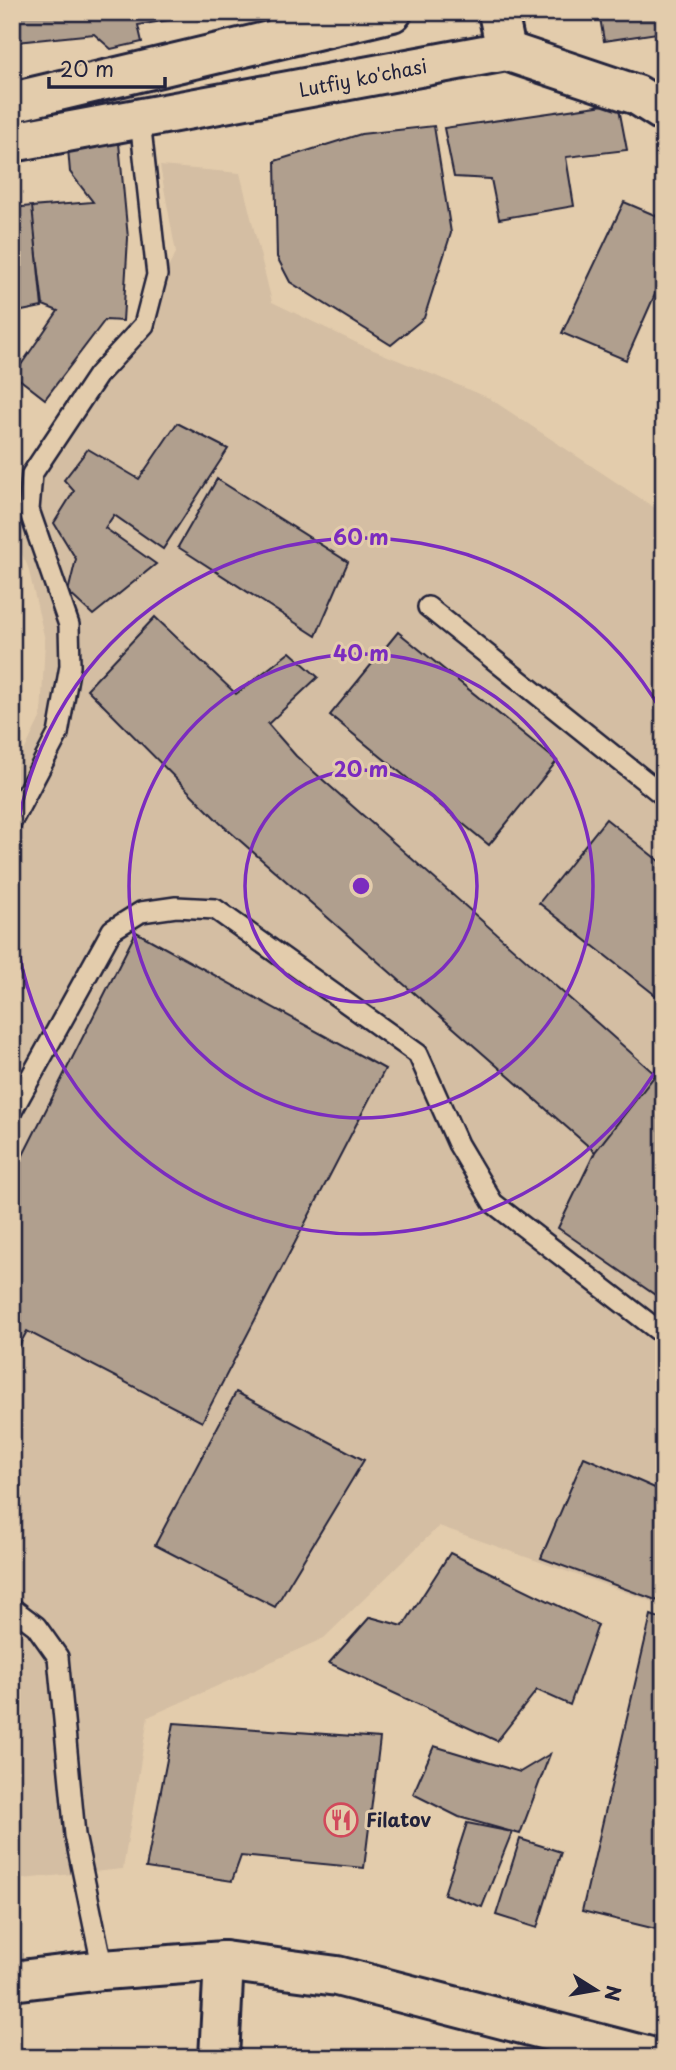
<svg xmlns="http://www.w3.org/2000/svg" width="676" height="2070" viewBox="0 0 676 2070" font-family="'Playpen Sans',sans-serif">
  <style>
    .built { fill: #d4bea3 }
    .building { fill: #b09f8e; stroke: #22223b; stroke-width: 2 }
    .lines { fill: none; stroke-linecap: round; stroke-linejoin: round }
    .service-casing { stroke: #22223b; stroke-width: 24 }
    .minor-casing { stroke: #22223b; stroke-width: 44 }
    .tertiary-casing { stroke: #22223b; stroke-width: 44 }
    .secondary-casing { stroke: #22223b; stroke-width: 44 }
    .service { stroke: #e3ccac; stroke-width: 19 }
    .minor { stroke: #e3ccac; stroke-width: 38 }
    .tertiary { stroke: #e3ccac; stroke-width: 38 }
    .secondary { stroke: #e3ccac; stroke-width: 38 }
    .ring { fill: none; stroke: #7b2cbf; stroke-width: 3.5 }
    .labels { text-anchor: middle; stroke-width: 6; stroke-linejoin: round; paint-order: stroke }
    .street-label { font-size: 19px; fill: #22223b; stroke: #e3ccac }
    .poi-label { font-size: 19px; font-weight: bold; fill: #22223b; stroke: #e3ccac; text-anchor: start }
    .centre { fill: #7b2cbf; stroke: #e3ccac; stroke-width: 3.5 }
    .ring-label { font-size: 21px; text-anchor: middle; font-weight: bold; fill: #7b2cbf; stroke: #e3ccac; stroke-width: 6; stroke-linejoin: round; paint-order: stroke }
  </style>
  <rect width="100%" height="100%" fill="#e3ccac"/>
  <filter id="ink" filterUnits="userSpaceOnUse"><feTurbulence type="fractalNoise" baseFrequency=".0143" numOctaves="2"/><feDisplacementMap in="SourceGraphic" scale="14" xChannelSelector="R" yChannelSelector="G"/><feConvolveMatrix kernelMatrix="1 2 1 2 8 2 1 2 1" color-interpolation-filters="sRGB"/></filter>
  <g filter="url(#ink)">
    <!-- built -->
    <polygon class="built" points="160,166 240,173 272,302 359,344 489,398 664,514 664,1606 439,1526 324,1638 148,1717 123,1869 12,1880 12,776 41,716 45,640 28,567 12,533 12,483 121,354 176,253"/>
    <!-- building -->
    <g class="building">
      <polygon points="12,12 187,12 188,17 138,25 142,42 111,49 94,34 17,42"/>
      <polygon points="195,12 224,12 225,16 197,19"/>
      <polygon points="599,12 664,12 664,32 604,41"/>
      <polygon points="618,103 627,150 566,157 574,206 499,219 491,179 454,177 444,128"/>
      <polygon points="434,126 451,233 424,318 391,345 290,282 277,257 275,161 361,134"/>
      <polygon points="119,143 128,238 123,321 105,320 45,399 14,375 58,311 43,305 31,207 93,202 70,172 68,148"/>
      <polygon points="624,202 664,219 664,274 626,360 562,333"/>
      <polygon points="32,206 42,307 12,313 12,208"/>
      <polygon points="177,423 228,449 163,549 114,515 105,528 156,564 93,615 68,592 76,559 54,523 74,491 64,480 88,449 139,479"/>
      <polygon points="217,479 348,562 316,636 178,547"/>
      <polygon points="155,617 236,694 290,652 318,677 268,724 296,756 656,1075 595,1152 220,823 87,689"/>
      <polygon points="398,632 557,761 489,845 330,715"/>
      <polygon points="606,819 664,865 664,1002 539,903"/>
      <polygon points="136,932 385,1069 202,1422 27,1331 12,1359 12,1177"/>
      <polygon points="664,1064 664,1301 558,1228 595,1152"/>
      <polygon points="236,1392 364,1460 275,1607 155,1545"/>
      <polygon points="584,1457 664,1492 664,1603 541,1558"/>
      <polygon points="450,1553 598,1625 570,1705 537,1690 497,1741 329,1663 370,1617 403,1626"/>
      <polygon points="651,1615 664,1620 664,1931 582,1911"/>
      <polygon points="174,1723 380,1738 364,1868 241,1856 232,1881 146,1868"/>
      <polygon points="434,1746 520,1772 550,1754 520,1834 459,1817 413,1794"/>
      <polygon points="467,1823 512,1832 482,1907 444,1894"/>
      <polygon points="520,1839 561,1852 537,1928 496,1915"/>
    </g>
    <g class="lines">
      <defs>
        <g id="service">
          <polyline points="278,41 278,12"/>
          <polyline points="428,607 664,796"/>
          <polyline points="12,821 58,734 70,666 69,625 29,510 32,474 98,375 144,325 157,275 140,120"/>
          <polyline points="12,1111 112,930 141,912 176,907 215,909 418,1054 458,1144 493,1203 664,1335"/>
          <polyline points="12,1608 36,1626 58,1657 75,1835 103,1970"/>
        </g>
        <g id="minor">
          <polyline points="498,12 506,51"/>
          <polyline points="12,102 392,12"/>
          <polyline points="12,142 506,51 637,95 664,112"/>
        </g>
        <polyline id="tertiary" points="219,2058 224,1961"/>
        <polyline id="secondary" points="12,1981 103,1970 224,1961 337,1976 654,2058"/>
      </defs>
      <!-- service casing -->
      <use href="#service" class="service-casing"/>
      <!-- minor casing -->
      <use href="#minor" class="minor-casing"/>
      <!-- tertiary casing -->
      <use href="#tertiary" class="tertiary-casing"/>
      <!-- secondary casing -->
      <use href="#secondary" class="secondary-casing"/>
      <!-- service -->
      <use href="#service" class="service"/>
      <!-- minor -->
      <use href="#minor" class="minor"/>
      <!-- tertiary -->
      <use href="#tertiary" class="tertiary"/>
      <!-- secondary -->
      <use href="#secondary" class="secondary"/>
    </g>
  </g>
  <!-- distance rings -->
  <g class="ring">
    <circle cx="361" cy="886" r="116"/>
    <circle cx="361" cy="886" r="232"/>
    <path d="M662 1060A348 348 0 1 1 662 712"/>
  </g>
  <!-- icons -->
  <defs>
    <symbol id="restaurant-ring" viewBox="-11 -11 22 22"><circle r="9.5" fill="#e3ccac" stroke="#d1495b" stroke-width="1.5"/><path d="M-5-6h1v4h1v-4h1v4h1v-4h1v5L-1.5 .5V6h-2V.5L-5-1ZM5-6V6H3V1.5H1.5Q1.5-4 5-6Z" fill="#d1495b"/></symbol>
  </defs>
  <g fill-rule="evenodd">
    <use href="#restaurant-ring" x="322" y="1801" width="38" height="38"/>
  </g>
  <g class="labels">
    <!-- street labels -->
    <g class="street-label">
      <text transform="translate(363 78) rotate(-11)" y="7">Lutfiy ko'chasi</text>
    </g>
    <!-- poi labels -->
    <g class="poi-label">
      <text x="366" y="1827">Filatov</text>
    </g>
  </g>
  <circle cx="361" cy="886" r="10" class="centre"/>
  <g class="ring-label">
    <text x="361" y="545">60 m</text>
    <text x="361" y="661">40 m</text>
    <text x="361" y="777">20 m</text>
  </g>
  <!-- margin -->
  <rect width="676" height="2070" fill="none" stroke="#e3ccac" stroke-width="42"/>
  <rect x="21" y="21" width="634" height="2028" fill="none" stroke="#22223b" stroke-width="2.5" filter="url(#ink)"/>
  <!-- north arrow -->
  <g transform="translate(596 1990) rotate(101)" stroke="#e3ccac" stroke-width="5" paint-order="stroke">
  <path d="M0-5L12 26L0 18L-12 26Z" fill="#22223b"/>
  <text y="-10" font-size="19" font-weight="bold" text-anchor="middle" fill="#22223b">N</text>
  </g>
  <!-- scale -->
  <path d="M49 77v10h116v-10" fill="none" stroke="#22223b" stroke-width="3.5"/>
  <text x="60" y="77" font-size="21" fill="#22223b" stroke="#e3ccac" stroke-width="5" paint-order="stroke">20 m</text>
</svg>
